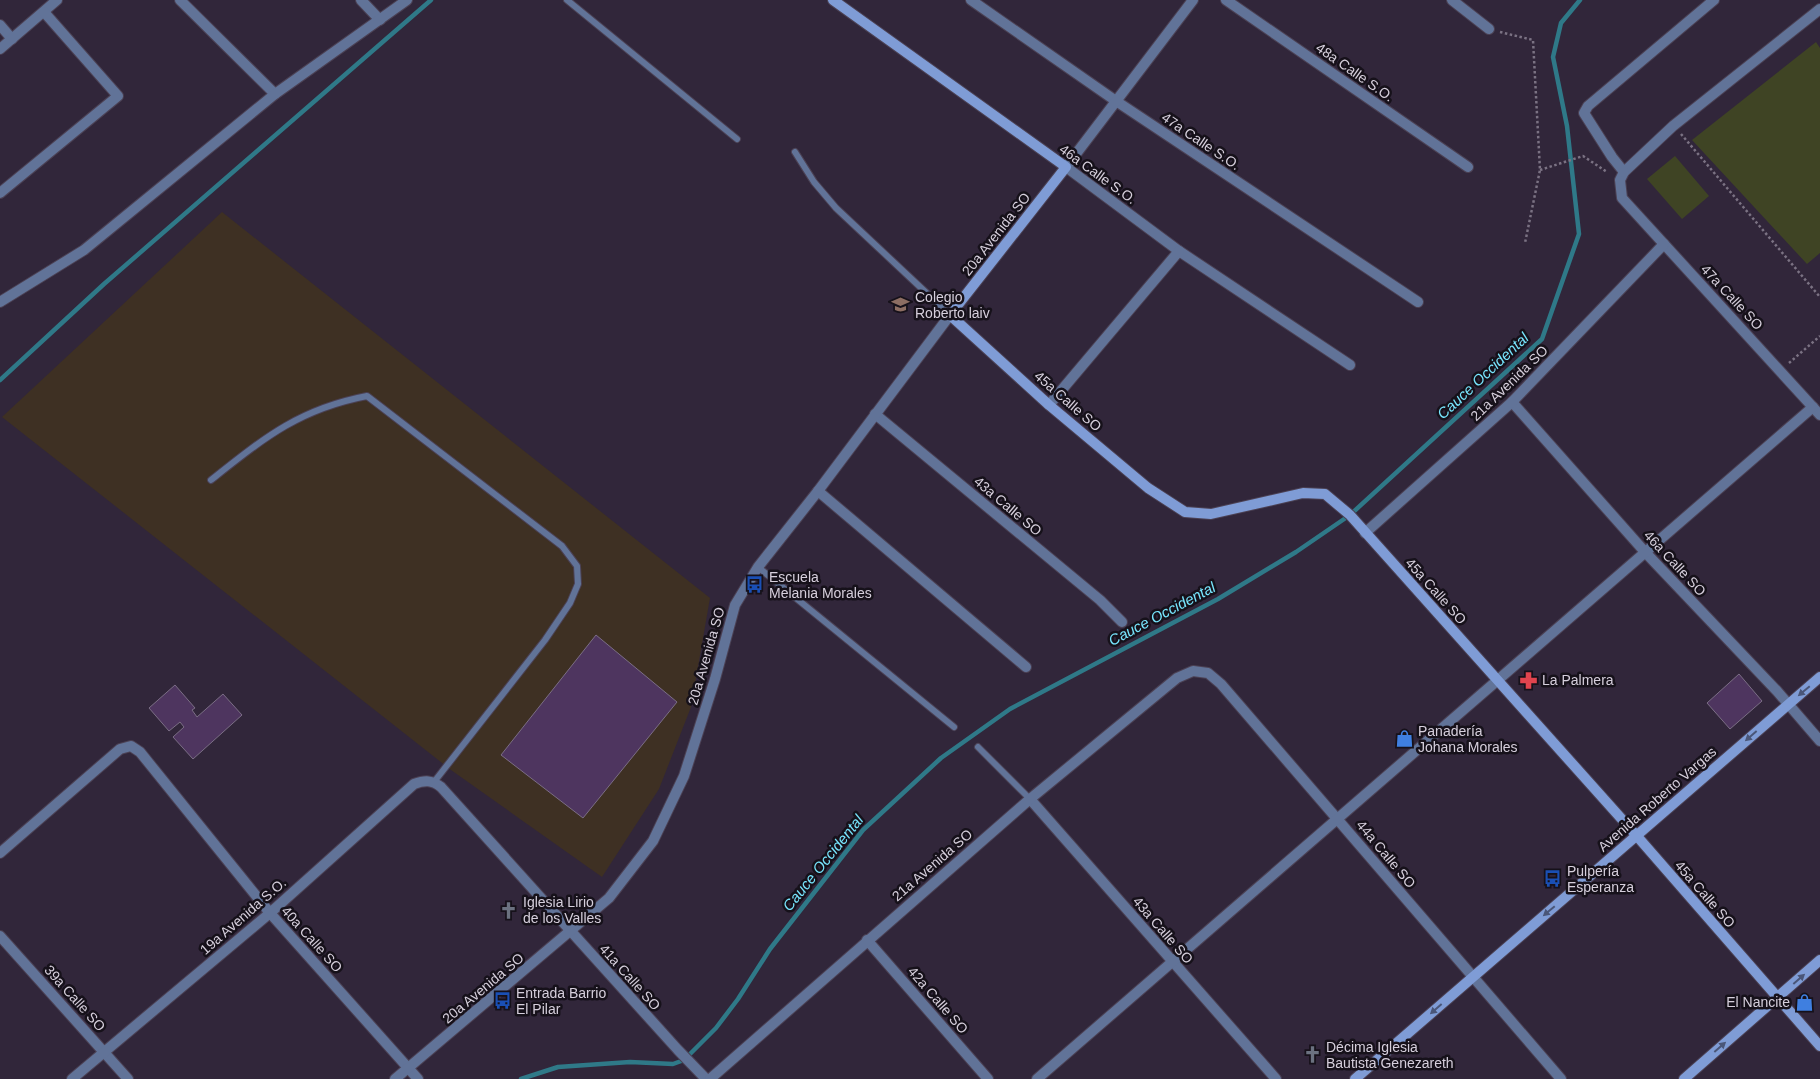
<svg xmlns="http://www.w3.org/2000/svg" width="1820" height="1079" viewBox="0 0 1820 1079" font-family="Helvetica,sans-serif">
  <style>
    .education { fill: #3e3023 }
    .green { fill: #3f4424 }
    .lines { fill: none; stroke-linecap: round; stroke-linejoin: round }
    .stream { stroke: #2f7988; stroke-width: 4.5 }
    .building { fill: #4e355f; stroke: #7b6e85 }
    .lane-casing { stroke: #4b4154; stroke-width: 8 }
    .street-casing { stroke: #4b4154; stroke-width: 12 }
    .secondary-casing { stroke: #4b4154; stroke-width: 12 }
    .path { stroke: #7b7283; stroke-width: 2.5; stroke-dasharray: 2.5 2.5; stroke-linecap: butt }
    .lane { stroke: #617398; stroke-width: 6 }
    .street { stroke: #617398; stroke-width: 10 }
    .secondary { stroke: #7f9cd6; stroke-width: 10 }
    .oneway { fill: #4a5678 }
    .labels { text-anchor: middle; stroke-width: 5; stroke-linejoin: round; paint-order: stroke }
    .street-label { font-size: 14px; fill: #d6cfdc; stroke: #16111a }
    .poi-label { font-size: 14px; fill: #d6cfdc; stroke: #16111a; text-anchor: start }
    .water-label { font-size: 15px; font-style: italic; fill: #78e6fe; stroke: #16111a }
  </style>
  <rect width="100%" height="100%" fill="#31263a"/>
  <!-- education -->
  <polygon class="education" points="222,212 710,598 691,707 659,789 602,877 451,770 2,417"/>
  <!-- green -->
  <g class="green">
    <polygon points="1816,42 1820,48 1820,253 1807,264 1692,140"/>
    <polygon points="1675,156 1709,196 1682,219 1647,179"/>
  </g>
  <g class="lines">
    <!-- stream -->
    <g class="stream">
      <polyline points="0,380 104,284 431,0"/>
      <polyline points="521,1079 558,1067 630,1062 673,1064 684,1060 716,1028 738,999 770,949 863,830 941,758 1010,709 1218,599 1296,552 1350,515 1542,339 1579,234 1567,126 1553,57 1561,23 1580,0"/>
    </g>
  </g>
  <!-- building -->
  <g class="building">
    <polygon points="596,635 677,702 583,818 501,755"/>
    <polygon points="1739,674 1762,701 1730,729 1707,703"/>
    <polygon points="175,685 195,708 192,710 197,717 223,694 242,715 193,759 173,737 184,727 180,722 169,731 149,708"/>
  </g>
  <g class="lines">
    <defs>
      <g id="lane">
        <polyline points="567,0 737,139"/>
        <polyline points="795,152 814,182 836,208 950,315"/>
        <path d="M 211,480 C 264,438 299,409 367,396 L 562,546 L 577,566 L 578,584 L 570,603 L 545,640 L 434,782"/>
        <polyline points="758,567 954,727"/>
        <polyline points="978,747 1030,799"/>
      </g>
      <g id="street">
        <polyline points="180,0 275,94"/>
        <polyline points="361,0 380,20"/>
        <polyline points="971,0 1116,101 1418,302"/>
        <polyline points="1193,0 1066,167 1179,251 1350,365"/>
        <polyline points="1226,0 1468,167"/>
        <polyline points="1452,0 1489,29"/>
        <polyline points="1820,9 1673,126 1624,172 1620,180 1622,198 1820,415"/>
        <polyline points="0,25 12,39"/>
        <polyline points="0,49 57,0"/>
        <polyline points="1624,172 1612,157 1584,113 1588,106 1714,0"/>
        <polyline points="0,193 118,96 44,12"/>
        <polyline points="0,302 84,250 275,94 407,0"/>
        <polyline points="1512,402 1645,552 1777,691 1820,741"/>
        <polyline points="1049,405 1179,251"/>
        <polyline points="875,414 1100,600 1122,622"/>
        <polyline points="818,491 1026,667"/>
        <polyline points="1365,533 1512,402 1664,244"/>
        <polyline points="1030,799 1276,1079"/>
        <polyline points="0,853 120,749 131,746 140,752 270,913 418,1079"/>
        <polyline points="0,936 128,1079"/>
        <polyline points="867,940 988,1079"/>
        <path d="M 72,1079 L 270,913 L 414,784 C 425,780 432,780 441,787 L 678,1050 L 706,1079"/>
        <polyline points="395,1079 609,898 653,841 684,776 715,679 735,605 758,567 818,491 950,315"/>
        <polyline points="710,1079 1030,799 1177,678 1193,671 1208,673 1221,684 1561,1079"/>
        <polyline points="1037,1079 1813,407"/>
      </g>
      <g id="secondary">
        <polyline points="833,0 1066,167 950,315 1049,405 1148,488 1185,512 1211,514 1303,493 1325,494 1350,515 1636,835 1820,1046"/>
        <polyline points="1355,1079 1820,677"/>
        <polyline points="1684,1079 1820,960"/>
      </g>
    </defs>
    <!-- lane casing -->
    <use href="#lane" class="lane-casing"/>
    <!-- street casing -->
    <use href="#street" class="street-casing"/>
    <!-- secondary casing -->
    <use href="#secondary" class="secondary-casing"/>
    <!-- path -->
    <g class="path">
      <polyline points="1500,32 1533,40 1540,170 1525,243"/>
      <polyline points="1681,134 1820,297"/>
      <polyline points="1540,170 1583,156 1607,172"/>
      <polyline points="1789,363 1820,336"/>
    </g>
    <!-- lane -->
    <use href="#lane" class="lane"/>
    <!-- street -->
    <use href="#street" class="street"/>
    <!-- secondary -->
    <use href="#secondary" class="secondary"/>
  </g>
  <!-- one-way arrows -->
  <defs><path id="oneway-solid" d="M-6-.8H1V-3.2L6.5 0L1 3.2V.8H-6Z" transform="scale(1.25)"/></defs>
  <g class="oneway">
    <use href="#oneway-solid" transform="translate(1804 691) rotate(140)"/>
    <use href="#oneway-solid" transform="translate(1751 736) rotate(139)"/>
    <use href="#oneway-solid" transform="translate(1549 911) rotate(140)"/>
    <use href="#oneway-solid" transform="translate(1799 979) rotate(-41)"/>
    <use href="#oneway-solid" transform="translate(1436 1009) rotate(139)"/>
    <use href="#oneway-solid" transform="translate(1720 1047) rotate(-41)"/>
  </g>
  <!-- icons -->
  <defs>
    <symbol id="school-bare" viewBox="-9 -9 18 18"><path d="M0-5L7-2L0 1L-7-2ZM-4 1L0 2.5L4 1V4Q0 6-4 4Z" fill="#8d6e63" stroke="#16111a" stroke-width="2.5" paint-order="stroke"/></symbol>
    <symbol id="bus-bare" viewBox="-9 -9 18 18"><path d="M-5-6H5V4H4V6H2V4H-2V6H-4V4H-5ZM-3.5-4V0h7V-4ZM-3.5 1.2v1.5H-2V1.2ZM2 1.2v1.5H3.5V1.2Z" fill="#1a4fb4" stroke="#16111a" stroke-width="2.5" paint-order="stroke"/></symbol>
    <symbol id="pharmacy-bare" viewBox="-9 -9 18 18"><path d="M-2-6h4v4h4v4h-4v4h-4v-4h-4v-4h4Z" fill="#e0444e" stroke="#16111a" stroke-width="2.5" paint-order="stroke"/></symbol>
    <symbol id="shop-bare" viewBox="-9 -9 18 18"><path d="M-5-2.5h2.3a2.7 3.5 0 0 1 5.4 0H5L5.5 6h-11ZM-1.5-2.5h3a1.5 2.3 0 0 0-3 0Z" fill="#3f7fe0" stroke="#16111a" stroke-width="2.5" paint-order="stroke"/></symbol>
    <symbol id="church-bare" viewBox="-9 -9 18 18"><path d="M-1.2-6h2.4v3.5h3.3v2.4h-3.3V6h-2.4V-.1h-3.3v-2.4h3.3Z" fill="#6b7280" stroke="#16111a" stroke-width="2.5" paint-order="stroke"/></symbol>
  </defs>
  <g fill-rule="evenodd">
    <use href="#school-bare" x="888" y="292" width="25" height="25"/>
    <use href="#bus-bare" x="742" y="572" width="25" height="25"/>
    <use href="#pharmacy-bare" x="1516" y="668" width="25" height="25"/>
    <use href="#shop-bare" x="1392" y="726" width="25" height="25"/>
    <use href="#bus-bare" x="1540" y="866" width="25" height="25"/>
    <use href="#church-bare" x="496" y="898" width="25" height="25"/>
    <use href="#bus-bare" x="490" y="988" width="25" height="25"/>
    <use href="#shop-bare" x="1792" y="990" width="25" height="25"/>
    <use href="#church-bare" x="1300" y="1042" width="25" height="25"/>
  </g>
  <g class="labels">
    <!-- street labels -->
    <g class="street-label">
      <text transform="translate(1355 72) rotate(35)" y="5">48a Calle S.O.</text>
      <text transform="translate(1201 141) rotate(34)" y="5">47a Calle S.O.</text>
      <text transform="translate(1098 174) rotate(36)" y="5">46a Calle S.O.</text>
      <text transform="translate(996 234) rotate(-52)" y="5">20a Avenida SO</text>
      <text transform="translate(1732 297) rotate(47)" y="5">47a Calle SO</text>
      <text transform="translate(1509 383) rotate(-44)" y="5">21a Avenida SO</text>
      <text transform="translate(1068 401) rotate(41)" y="5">45a Calle SO</text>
      <text transform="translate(1008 506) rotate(40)" y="5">43a Calle SO</text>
      <text transform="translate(1675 563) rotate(47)" y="5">46a Calle SO</text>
      <text transform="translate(1436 591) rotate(48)" y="5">45a Calle SO</text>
      <text transform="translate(706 656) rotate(-74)" y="5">20a Avenida SO</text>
      <text transform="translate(1657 799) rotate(-41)" y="5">Avenida Roberto Vargas</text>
      <text transform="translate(1386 854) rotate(50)" y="5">44a Calle SO</text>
      <text transform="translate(932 865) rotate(-41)" y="5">21a Avenida SO</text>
      <text transform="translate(1705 894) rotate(49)" y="5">45a Calle SO</text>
      <text transform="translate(243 916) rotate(-41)" y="5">19a Avenida S.O.</text>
      <text transform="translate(1163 930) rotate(49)" y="5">43a Calle SO</text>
      <text transform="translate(312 939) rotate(48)" y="5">40a Calle SO</text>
      <text transform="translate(630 977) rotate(48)" y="5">41a Calle SO</text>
      <text transform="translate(483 988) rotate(-40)" y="5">20a Avenida SO</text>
      <text transform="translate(75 998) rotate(48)" y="5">39a Calle SO</text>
      <text transform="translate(938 1000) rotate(49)" y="5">42a Calle SO</text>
    </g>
    <!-- poi labels -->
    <g class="poi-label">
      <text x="915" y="302">Colegio<tspan x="915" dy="16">Roberto laiv</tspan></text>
      <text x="769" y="582">Escuela<tspan x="769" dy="16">Melania Morales</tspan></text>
      <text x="1542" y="685">La Palmera</text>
      <text x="1418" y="736">Panadería<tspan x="1418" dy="16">Johana Morales</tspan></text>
      <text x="1567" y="876">Pulpería<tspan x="1567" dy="16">Esperanza</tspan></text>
      <text x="523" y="907">Iglesia Lirio<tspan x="523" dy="16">de los Valles</tspan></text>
      <text x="516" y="998">Entrada Barrio<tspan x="516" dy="16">El Pilar</tspan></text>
      <text x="1790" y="1007" text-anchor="end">El Nancite</text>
      <text x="1326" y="1052">Décima Iglesia<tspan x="1326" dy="16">Bautista Genezareth</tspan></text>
    </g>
    <!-- water labels -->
    <g class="water-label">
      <text transform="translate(1483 376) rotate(-43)" y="5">Cauce Occidental</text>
      <text transform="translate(1162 614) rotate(-28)" y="5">Cauce Occidental</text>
      <text transform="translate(823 863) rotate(-51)" y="5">Cauce Occidental</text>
    </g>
  </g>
</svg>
